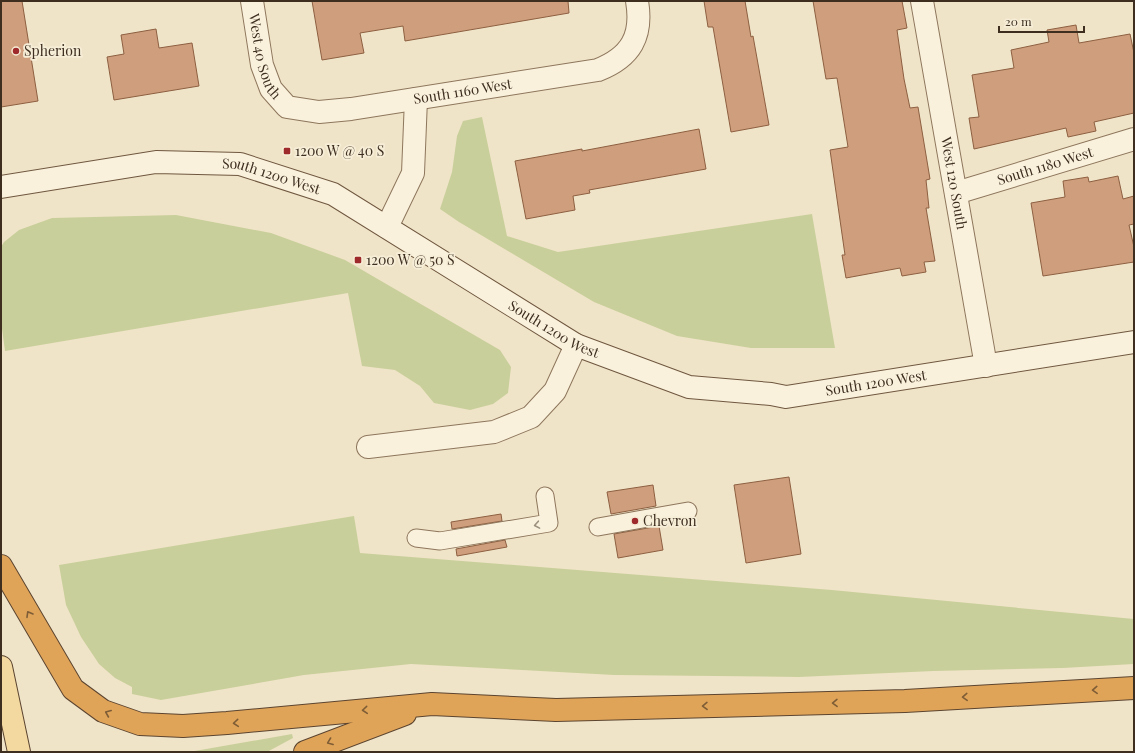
<svg xmlns="http://www.w3.org/2000/svg" width="1135" height="753" viewBox="0 0 1135 753" font-family="'Playfair Display',serif">
  <style>
    .green { fill: #c9cf9b }
    .building { fill: #cf9f7d; stroke: #8d5f41 }
    .lines { fill: none; stroke-linecap: round; stroke-linejoin: round }
    .lane-casing { stroke: #8d765c; stroke-width: 19 }
    .street-casing { stroke: #8d765c; stroke-width: 24 }
    .secondary-casing { stroke: #6f573f; stroke-width: 24 }
    .primary-casing { stroke: #5b4430; stroke-width: 24 }
    .highway-casing { stroke: #5b4430; stroke-width: 24 }
    .lane { stroke: #faf1dc; stroke-width: 17 }
    .street { stroke: #faf1dc; stroke-width: 22 }
    .secondary { stroke: #faf1dc; stroke-width: 22 }
    .primary { stroke: #f3d9a0; stroke-width: 22 }
    .highway { stroke: #e0a458; stroke-width: 22 }
    .oneway { stroke: #9c907e }
    .oneway2 { stroke: #7e5d36 }
    .poi-dot { fill: #9e2a2b; stroke: #f7eed8; stroke-width: 1.5 }
    .labels { text-anchor: middle; stroke-width: 3.5; stroke-linejoin: round; paint-order: stroke }
    .poi-label { font-size: 14px; fill: #3d2e20; stroke: #f7eed8; text-anchor: start }
    .street-label { font-size: 14px; fill: #3d2e20; stroke: #f7eed8 }
  </style>
  <rect width="100%" height="100%" fill="#f0e4c8"/>
  <!-- green -->
  <g class="green">
    <polygon points="482,117 507,236 558,252 812,214 835,348 751,348 677,336 594,302 459,222 440,209 452,172 457,136 463,121"/>
    <polygon points="176,215 271,233 345,260 500,350 511,367 508,393 493,404 470,410 434,403 420,386 395,370 362,366 348,293 5,351 1,321 1,247 4,242 19,230 52,218"/>
    <polygon points="354,516 360,553 832,590 1134,619 1134,664 1063,668 934,671 799,677 614,675 411,664 304,675 161,700 132,694 132,687 115,678 99,664 81,637 66,605 59,565"/>
    <polygon points="292,734 293,738 267,752 189,752"/>
  </g>
  <!-- building -->
  <g class="building">
    <polygon points="1,1 22,1 38,101 1,107"/>
    <polygon points="312,1 568,1 569,13 405,41 403,26 360,33 364,53 322,60"/>
    <polygon points="704,1 745,1 751,37 753,36 769,125 731,132 713,27 708,27"/>
    <polygon points="813,1 902,1 907,28 897,30 904,79 910,108 918,107 930,179 926,180 929,208 926,208 935,261 924,262 926,272 902,276 900,268 846,278 842,255 845,255 830,150 848,147 837,78 826,79"/>
    <polygon points="1076,25 1079,43 1130,34 1134,53 1134,113 1094,122 1096,131 1068,137 1066,128 974,149 969,118 979,117 972,75 1014,68 1011,50 1049,42 1047,30"/>
    <polygon points="156,29 159,48 192,43 199,86 114,100 107,57 124,54 121,35"/>
    <polygon points="699,129 706,169 589,190 590,193 573,196 575,210 526,219 515,161 582,149 582,151"/>
    <polygon points="1118,176 1123,199 1134,196 1134,224 1129,225 1134,247 1134,262 1043,276 1031,203 1065,197 1063,181 1088,177 1089,182"/>
    <polygon points="789,477 801,554 746,563 734,485"/>
    <polygon points="653,485 656,506 611,514 607,492"/>
    <polygon points="501,514 502,521 452,529 451,522"/>
    <polygon points="659,526 663,550 618,558 614,534"/>
    <polygon points="505,540 507,547 457,556 456,549"/>
  </g>
  <g class="lines">
    <defs>
      <g id="lane">
        <polyline points="598,527 688,511"/>
        <polyline points="416,538 440,541 549,523 545,496"/>
      </g>
      <g id="street">
        <path id="s1" d="M 252,1 L 262,65 L 271,89 L 287,107 L 319,112 L 351,109 L 598,70 C 631,57 643,36 637,1"/>
        <path id="s2" d="M 922,1 L 986,366"/>
        <path id="s3" d="M 956,193 L 1134,139"/>
        <polyline points="387,227 413,173 416,99"/>
        <polyline points="368,447 494,432 531,417 555,391 576,345"/>
      </g>
      <g id="secondary">
        <path id="s4" d="M 1,187 L 156,162 L 240,164 L 333,194 L 576,345 L 689,387 L 771,394 L 786,397 L 1134,342"/>
      </g>
      <polyline id="primary" points="1,667 19,752"/>
      <g id="highway">
        <polyline points="1,566 73,689 103,711 140,724 183,726 227,723 432,704 556,710 905,701 1134,688"/>
        <polyline points="305,752 405,714"/>
      </g>
    </defs>
    <!-- lane casing -->
    <use href="#lane" class="lane-casing"/>
    <!-- street casing -->
    <use href="#street" class="street-casing"/>
    <!-- secondary casing -->
    <use href="#secondary" class="secondary-casing"/>
    <!-- primary casing -->
    <use href="#primary" class="primary-casing"/>
    <!-- highway casing -->
    <use href="#highway" class="highway-casing"/>
    <!-- lane -->
    <use href="#lane" class="lane"/>
    <!-- street -->
    <use href="#street" class="street"/>
    <!-- secondary -->
    <use href="#secondary" class="secondary"/>
    <!-- primary -->
    <use href="#primary" class="primary"/>
    <!-- highway -->
    <use href="#highway" class="highway"/>
  </g>
  <!-- one-way arrows -->
  <defs><path id="oneway-chevron" d="M-2-3.5L2.5 0L-2 3.5" fill="none" stroke-width="1.6" stroke-linecap="round" stroke-linejoin="round"/></defs>
  <use class="oneway" href="#oneway-chevron" transform="translate(537 525) rotate(170)"/>
  <g class="oneway2">
    <use href="#oneway-chevron" transform="translate(29 614) rotate(-120)"/>
    <use href="#oneway-chevron" transform="translate(1095 690) rotate(177)"/>
    <use href="#oneway-chevron" transform="translate(965 697) rotate(177)"/>
    <use href="#oneway-chevron" transform="translate(835 703) rotate(179)"/>
    <use href="#oneway-chevron" transform="translate(705 706) rotate(179)"/>
    <use href="#oneway-chevron" transform="translate(365 710) rotate(175)"/>
    <use href="#oneway-chevron" transform="translate(108 713) rotate(-157)"/>
    <use href="#oneway-chevron" transform="translate(236 723) rotate(175)"/>
    <use href="#oneway-chevron" transform="translate(330 742) rotate(159)"/>
  </g>
  <!-- markers -->
  <g class="poi-dot">
    <circle cx="16" cy="51" r="4"/>
    <rect x="283" y="147" width="8" height="8" rx="2"/>
    <rect x="354" y="256" width="8" height="8" rx="2"/>
    <circle cx="635" cy="521" r="4"/>
  </g>
  <g class="labels">
    <!-- poi labels -->
    <g class="poi-label">
      <text x="24" y="56">Spherion</text>
      <text x="295" y="156">1200 W @ 40 S</text>
      <text x="366" y="265">1200 W @ 50 S</text>
      <text x="643" y="526">Chevron</text>
    </g>
    <!-- street labels -->
    <g class="street-label">
      <text dy="5" stroke="none"><textPath href="#s1" startOffset="57">West 40 South</textPath></text>
      <text dy="5" stroke="none"><textPath href="#s1" startOffset="292">South 1160 West</textPath></text>
      <text dy="5" stroke="none"><textPath href="#s3" startOffset="93">South 1180 West</textPath></text>
      <text dy="5" stroke="none"><textPath href="#s4" startOffset="274">South 1200 West</textPath></text>
      <text dy="5" stroke="none"><textPath href="#s2" startOffset="185">West 120 South</textPath></text>
      <text dy="5" stroke="none"><textPath href="#s4" startOffset="598">South 1200 West</textPath></text>
      <text dy="5" stroke="none"><textPath href="#s4" startOffset="934">South 1200 West</textPath></text>
    </g>
  </g>
  <!-- border -->
  <rect width="1135" height="753" fill="none" stroke="#3d2e20" stroke-width="4"/>
  <!-- scale -->
  <path d="M999 26v6h85v-6" fill="none" stroke="#3d2e20" stroke-width="2"/>
  <text x="1005" y="26" font-size="12" fill="#3d2e20" stroke="#f7eed8" stroke-width="3" paint-order="stroke">20 m</text>
</svg>
